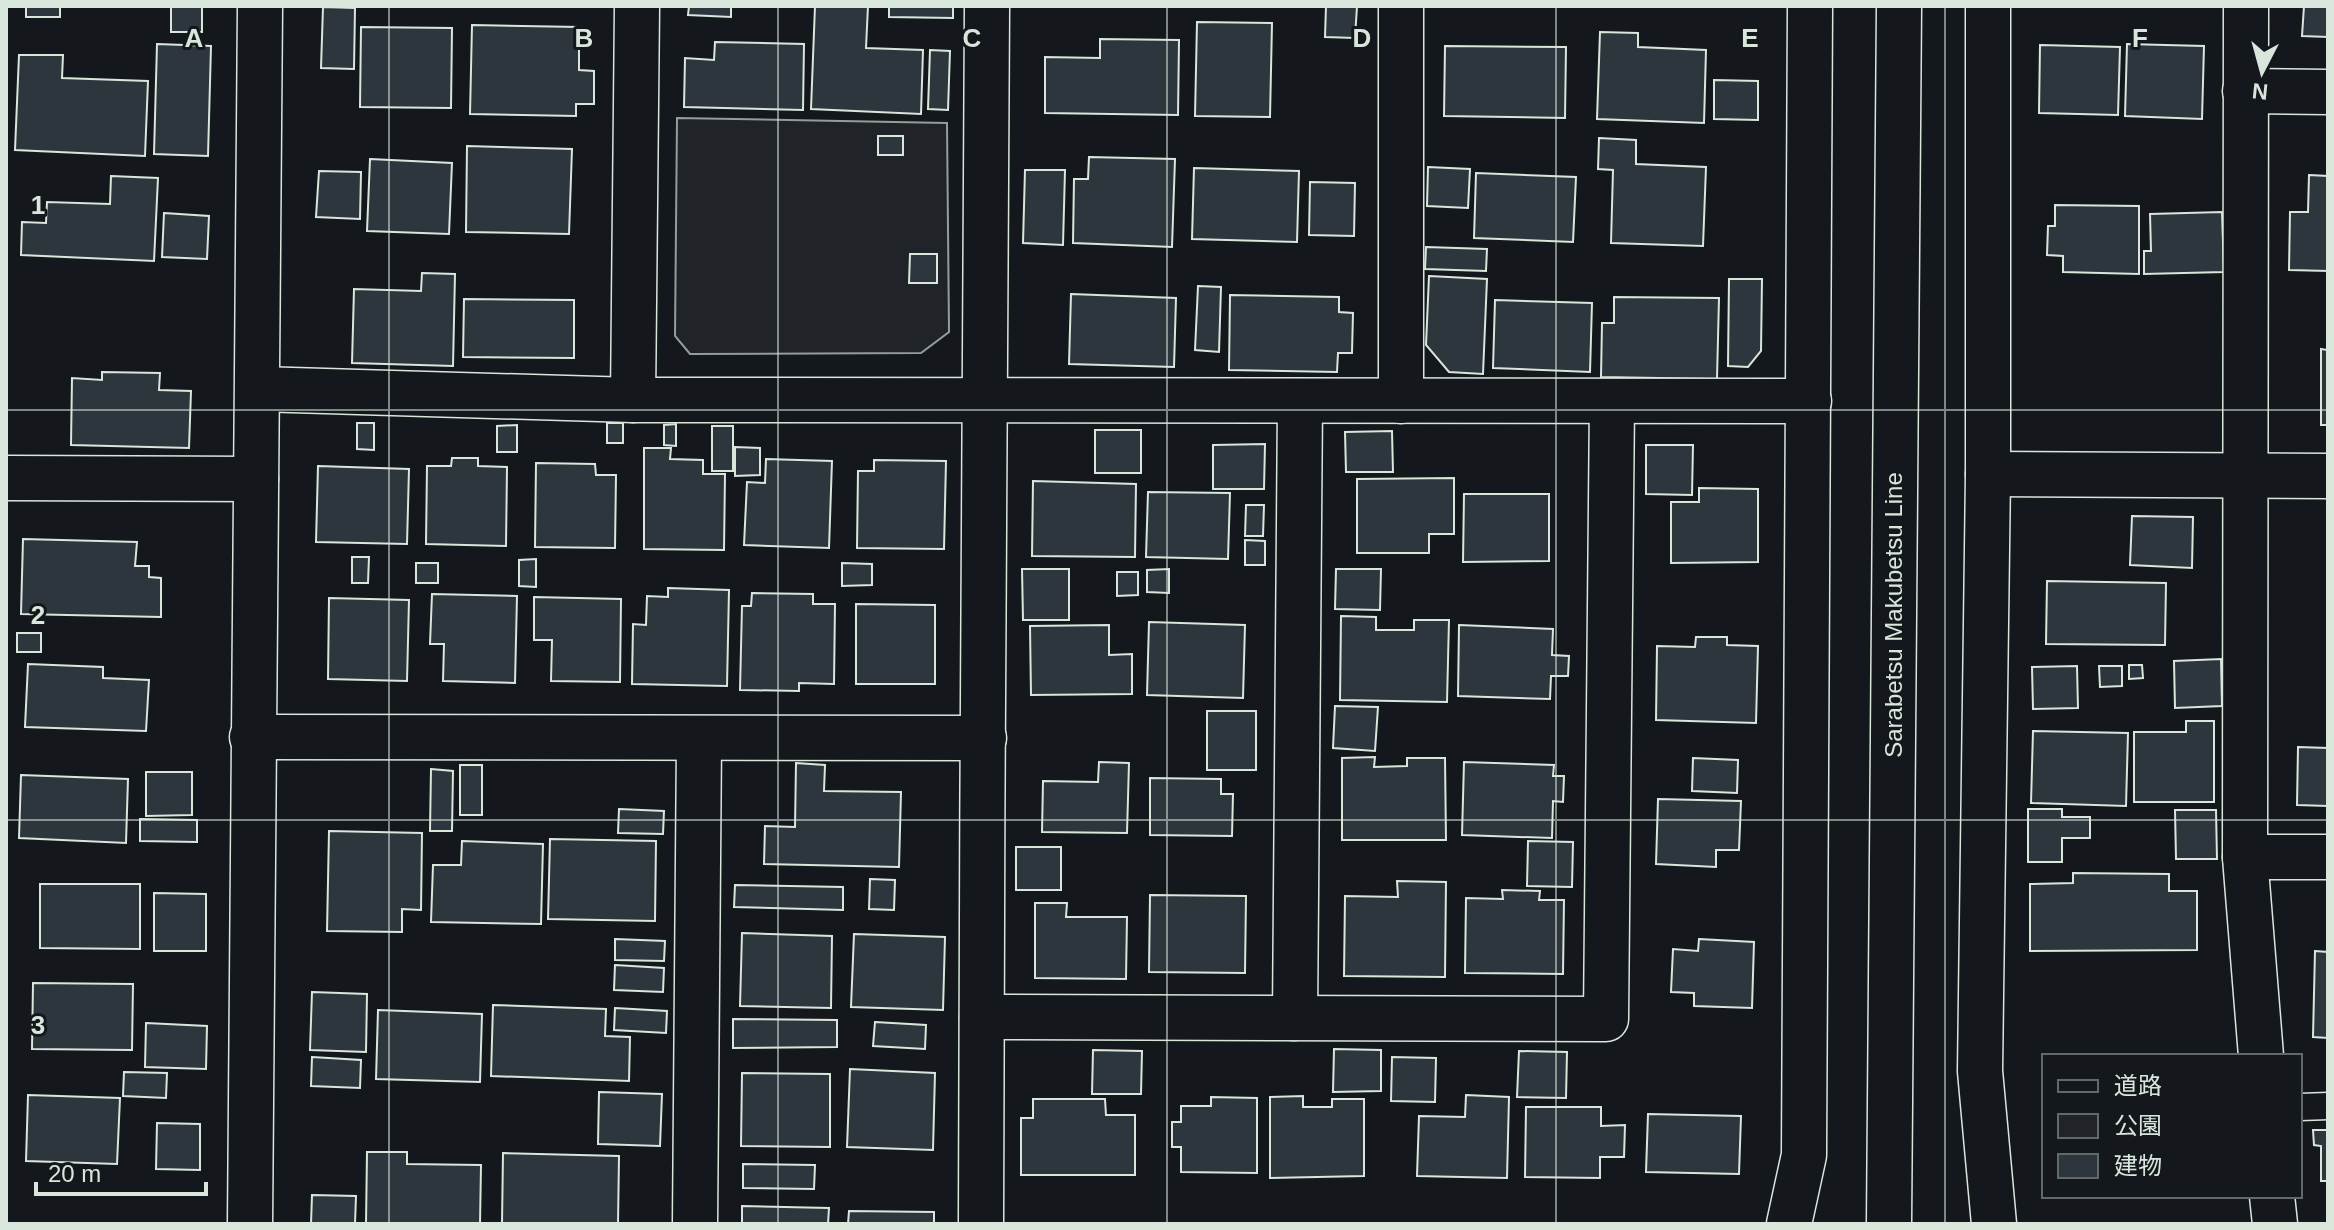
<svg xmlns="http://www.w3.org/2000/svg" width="2334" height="1230" viewBox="0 0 2334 1230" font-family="Arial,'Noto Sans JP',sans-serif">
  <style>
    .green { fill: #202428; stroke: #939e99; stroke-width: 2 }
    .building { fill: #2c363c; stroke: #d8e6dc; stroke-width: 2 }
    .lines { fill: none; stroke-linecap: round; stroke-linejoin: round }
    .lane-casing { stroke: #d8e6dc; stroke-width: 29 }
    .street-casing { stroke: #d8e6dc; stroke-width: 47 }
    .secondary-casing { stroke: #d8e6dc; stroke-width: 47 }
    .lane { stroke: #14181c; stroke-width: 26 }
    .street { stroke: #14181c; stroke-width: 44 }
    .secondary { stroke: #14181c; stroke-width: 44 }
    .grid { fill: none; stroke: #d8e6dc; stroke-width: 2; stroke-opacity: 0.55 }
    .labels { text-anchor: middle; stroke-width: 6; stroke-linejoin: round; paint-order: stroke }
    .street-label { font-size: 24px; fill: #d8e6dc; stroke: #14181c }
    .grid-label { font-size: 26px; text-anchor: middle; font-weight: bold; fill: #d8e6dc; stroke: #14181c; stroke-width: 6; stroke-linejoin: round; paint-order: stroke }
  </style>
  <rect width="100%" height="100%" fill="#14181c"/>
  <!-- green -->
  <polygon class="green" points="677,118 947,123 949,332 921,353 690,354 675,336"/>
  <!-- building -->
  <g class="building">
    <rect x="26" y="6" width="34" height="11"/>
    <rect x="171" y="6" width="31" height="26"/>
    <polygon points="689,6 731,6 731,17 688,15"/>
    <polygon points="815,6 868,6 866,48 923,50 921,114 811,109"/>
    <polygon points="889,6 953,6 953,18 889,17"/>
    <polygon points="1326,6 1357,6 1355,38 1325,37"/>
    <polygon points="2304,6 2328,6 2328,37 2302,36"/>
    <polygon points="323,7 355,8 354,69 321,68"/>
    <polygon points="1197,22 1272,23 1270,117 1195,116"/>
    <polygon points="472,25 579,27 579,70 594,71 594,104 576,104 576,116 470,114"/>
    <polygon points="361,27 452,28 451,108 360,107"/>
    <polygon points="1600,32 1638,33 1638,47 1706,50 1704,123 1597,119"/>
    <polygon points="1100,39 1179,40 1178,115 1045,113 1045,57 1100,58"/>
    <polygon points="715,42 804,44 803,110 684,107 685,58 714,60"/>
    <polygon points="157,44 211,46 208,156 154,154"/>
    <polygon points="2127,44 2204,46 2202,119 2125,116"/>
    <polygon points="2040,45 2120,47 2118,115 2039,113"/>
    <polygon points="1445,46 1566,47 1565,118 1444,116"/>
    <polygon points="930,50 950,51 948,110 928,109"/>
    <polygon points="19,55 63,55 62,78 148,81 145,156 15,150"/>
    <polygon points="1714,80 1758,81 1758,120 1714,119"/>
    <rect x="878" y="136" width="25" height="19"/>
    <polygon points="1599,138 1636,140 1636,164 1706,167 1703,246 1611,243 1613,170 1598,169"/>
    <polygon points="467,146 572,149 569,234 466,232"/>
    <polygon points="1089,157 1175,159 1172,247 1073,243 1074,179 1088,179"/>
    <polygon points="370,159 452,163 449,234 367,231"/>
    <polygon points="1428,167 1470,169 1468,208 1427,206"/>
    <polygon points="1194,168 1299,171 1297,242 1192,239"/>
    <polygon points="1025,170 1065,170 1063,245 1023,243"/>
    <polygon points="319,171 361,172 360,219 316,217"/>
    <polygon points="1476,173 1576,177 1573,242 1474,238"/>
    <polygon points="2309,175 2328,176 2328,271 2289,270 2290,212 2308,212"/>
    <polygon points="111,176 158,178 154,261 21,255 22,222 46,223 47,202 110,204"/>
    <polygon points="1310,182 1355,183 1354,236 1309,235"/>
    <polygon points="2055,205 2139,206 2139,274 2063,272 2063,256 2047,255 2048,226 2055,226"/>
    <polygon points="2222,212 2224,272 2144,274 2144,251 2151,251 2150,214"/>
    <polygon points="164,213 209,216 207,259 162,257"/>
    <polygon points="1426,247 1487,249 1486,271 1425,269"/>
    <polygon points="910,254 937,254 937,283 909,283"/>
    <polygon points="422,273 455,274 453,366 352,363 354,289 421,291"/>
    <polygon points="1429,276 1487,279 1483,374 1449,372 1426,345"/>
    <polygon points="1729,279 1762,279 1761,351 1748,367 1728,366"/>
    <polygon points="1198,286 1221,287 1219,352 1195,350"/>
    <polygon points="1071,294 1176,298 1174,367 1069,364"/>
    <polygon points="1230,295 1339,297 1339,312 1353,313 1352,353 1338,353 1337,372 1229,370"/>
    <polygon points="1614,297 1719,298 1717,379 1601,377 1602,323 1614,323"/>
    <polygon points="464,299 574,300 574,358 463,357"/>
    <polygon points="1495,300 1592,303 1590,372 1493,368"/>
    <polygon points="2321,349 2328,350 2328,425 2321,425"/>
    <polygon points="102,372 160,373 159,390 191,391 189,448 71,445 72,378 102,380"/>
    <polygon points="357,423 374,423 374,450 357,449"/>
    <rect x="607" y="423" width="16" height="20"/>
    <polygon points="676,424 676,446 664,445 664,425"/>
    <polygon points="517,425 517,452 497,452 497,426"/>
    <rect x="712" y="426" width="21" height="45"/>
    <rect x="1095" y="430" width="46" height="43"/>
    <polygon points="1392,431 1393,472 1346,472 1345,432"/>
    <polygon points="1265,444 1264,489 1213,489 1213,445"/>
    <polygon points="1646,445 1693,445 1692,495 1646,494"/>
    <polygon points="735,447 760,448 760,475 735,476"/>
    <polygon points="644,448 671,448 670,459 703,460 703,474 725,474 724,550 644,549"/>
    <polygon points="452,458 478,458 478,466 507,467 506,546 426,544 427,466 451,466"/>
    <polygon points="766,459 832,461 829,548 744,545 747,482 765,483"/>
    <polygon points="874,460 946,461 944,549 857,548 858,471 874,471"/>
    <polygon points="536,463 595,464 596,475 616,475 615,548 535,547"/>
    <polygon points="318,466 409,469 407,544 316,542"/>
    <polygon points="1454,478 1454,534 1429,534 1429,553 1357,553 1357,479"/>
    <polygon points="1033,481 1136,484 1135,557 1032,556"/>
    <polygon points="1699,488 1758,489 1758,562 1671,563 1671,502 1699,502"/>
    <polygon points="1148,492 1230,493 1228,559 1146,557"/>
    <polygon points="1464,494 1549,494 1549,561 1463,562"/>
    <polygon points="1246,505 1264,505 1263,536 1245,536"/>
    <polygon points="2132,516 2193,517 2192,568 2130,565"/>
    <polygon points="23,539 137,542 135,566 149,566 149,577 161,578 161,617 21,614"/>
    <polygon points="1245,540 1265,541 1265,565 1245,565"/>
    <polygon points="352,557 369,557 368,583 352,583"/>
    <polygon points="536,559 536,587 519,586 519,560"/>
    <rect x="416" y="563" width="22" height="20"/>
    <polygon points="842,563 872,564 872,585 842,586"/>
    <polygon points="1022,569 1069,569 1069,620 1023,620"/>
    <polygon points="1169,569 1169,593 1147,592 1147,570"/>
    <polygon points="1336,569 1381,569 1380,610 1335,609"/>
    <polygon points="1117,572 1138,572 1138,595 1117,596"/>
    <polygon points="2047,581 2166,583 2165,645 2046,644"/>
    <polygon points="668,588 729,590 727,686 632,684 633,624 646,625 647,596 668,597"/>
    <polygon points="752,593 813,594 813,604 835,604 834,684 799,683 799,691 740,690 742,606 751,606"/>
    <polygon points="432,594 517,596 515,683 443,681 444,644 430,644"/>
    <polygon points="534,597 621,599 620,682 551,681 552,640 534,640"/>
    <polygon points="329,598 409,600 407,681 328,679"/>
    <polygon points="856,604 935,605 935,684 856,684"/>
    <polygon points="1341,616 1376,617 1376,630 1414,630 1414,620 1449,620 1447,702 1340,700"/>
    <polygon points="1149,622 1245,625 1243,698 1147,695"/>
    <polygon points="1109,625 1109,655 1132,654 1132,694 1031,695 1030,626"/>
    <polygon points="1459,625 1553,629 1552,655 1569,656 1568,676 1551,676 1550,699 1458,696"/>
    <rect x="17" y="633" width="24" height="19"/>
    <polygon points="1696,637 1727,637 1727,645 1758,646 1756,723 1656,720 1657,646 1695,647"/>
    <polygon points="2221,659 2222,706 2175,708 2174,661"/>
    <polygon points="28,664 103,667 103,678 149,680 146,731 25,727"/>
    <polygon points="2129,665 2142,665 2143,678 2129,679"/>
    <polygon points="2077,666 2078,708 2033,709 2032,667"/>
    <polygon points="2099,666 2122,666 2122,686 2100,687"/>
    <polygon points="1335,706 1378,707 1375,751 1333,748"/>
    <rect x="1207" y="711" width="49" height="59"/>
    <polygon points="2186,721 2214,721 2214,802 2134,802 2134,732 2186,732"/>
    <polygon points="2033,731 2128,733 2126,806 2031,803"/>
    <polygon points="2298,747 2328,748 2328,806 2297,805"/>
    <polygon points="1375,757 1374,767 1407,766 1407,758 1445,758 1446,840 1342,840 1342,758"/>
    <polygon points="1693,758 1738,760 1737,793 1692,791"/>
    <polygon points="1099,762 1129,763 1127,833 1042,832 1043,781 1098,782"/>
    <polygon points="1464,762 1554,765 1553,776 1564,776 1563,802 1553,801 1552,838 1462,835"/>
    <polygon points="796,763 825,765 824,791 901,792 899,867 764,864 765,826 795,827"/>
    <rect x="460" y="765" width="22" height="50"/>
    <polygon points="431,769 453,771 452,831 430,831"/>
    <polygon points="146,772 192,772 192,815 146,816"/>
    <polygon points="21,775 128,779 126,843 19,838"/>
    <polygon points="1150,778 1221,779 1221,794 1233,794 1232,836 1150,835"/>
    <polygon points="1658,799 1741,801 1739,850 1716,850 1716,867 1656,864"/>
    <polygon points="619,809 664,811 663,834 618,833"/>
    <polygon points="2028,809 2062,809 2062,817 2090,817 2090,838 2062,838 2062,862 2028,862"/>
    <polygon points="2175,810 2216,810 2217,859 2176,859"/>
    <polygon points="140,819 197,820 197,842 140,841"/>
    <polygon points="329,831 422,833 421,910 402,909 402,932 327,931"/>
    <polygon points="550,839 656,841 655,921 548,919"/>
    <polygon points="462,841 543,844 541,924 431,922 433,865 461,865"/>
    <polygon points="1528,841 1573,842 1572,887 1527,886"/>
    <rect x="1016" y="847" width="45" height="43"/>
    <polygon points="2073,873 2169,874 2169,891 2197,891 2197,950 2030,951 2030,884 2073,883"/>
    <polygon points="870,879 895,880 894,910 869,909"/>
    <polygon points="1397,881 1446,882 1445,977 1344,976 1345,896 1398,897"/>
    <polygon points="40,884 140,884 140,949 40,948"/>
    <polygon points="735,885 843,887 843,910 734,907"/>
    <polygon points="1502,890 1540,891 1539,900 1564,900 1563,974 1465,973 1466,898 1503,899"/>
    <polygon points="154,893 206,894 206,951 154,951"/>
    <polygon points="1150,895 1246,896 1245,973 1149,972"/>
    <polygon points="1035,903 1067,903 1066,917 1127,917 1126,979 1035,978"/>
    <polygon points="742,933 832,936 831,1008 740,1006"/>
    <polygon points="854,934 945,937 943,1010 851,1007"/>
    <polygon points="615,939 665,941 664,961 615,960"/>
    <polygon points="1699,939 1754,942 1752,1008 1694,1006 1694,993 1671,992 1673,949 1698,951"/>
    <polygon points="2315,951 2328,952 2328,1038 2313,1037"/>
    <polygon points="615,965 664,968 663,992 614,990"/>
    <polygon points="33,983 133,984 132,1050 32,1049"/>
    <polygon points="312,992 367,994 366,1052 310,1050"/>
    <polygon points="493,1005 606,1009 605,1036 630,1037 629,1081 491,1076"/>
    <polygon points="615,1008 667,1011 666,1033 614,1030"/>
    <polygon points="378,1010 482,1014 480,1082 376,1079"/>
    <polygon points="733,1019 837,1020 837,1047 733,1048"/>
    <polygon points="875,1022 926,1025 925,1049 873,1046"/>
    <polygon points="146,1023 207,1026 206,1069 145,1067"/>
    <polygon points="1334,1049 1381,1050 1381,1091 1333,1092"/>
    <polygon points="1093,1050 1142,1051 1141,1094 1092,1094"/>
    <polygon points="1519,1051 1567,1052 1566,1098 1517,1097"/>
    <polygon points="312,1057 361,1060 360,1088 311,1086"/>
    <polygon points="1392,1057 1436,1058 1435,1102 1391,1101"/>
    <polygon points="850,1069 935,1073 933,1150 847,1147"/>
    <polygon points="124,1072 167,1073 166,1098 123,1096"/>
    <polygon points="742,1073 830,1074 830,1147 741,1146"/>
    <polygon points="599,1092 662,1094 660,1146 598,1144"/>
    <polygon points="28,1095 120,1098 117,1164 26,1161"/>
    <polygon points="1466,1095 1509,1097 1507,1178 1417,1176 1419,1116 1465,1117"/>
    <polygon points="1303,1096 1303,1107 1332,1107 1332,1099 1364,1099 1364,1176 1270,1178 1270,1097"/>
    <polygon points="1211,1097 1257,1098 1257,1173 1181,1172 1181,1147 1172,1147 1172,1122 1181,1122 1181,1106 1211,1106"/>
    <polygon points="1033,1099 1105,1099 1106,1115 1135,1115 1135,1175 1021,1175 1021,1118 1033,1118"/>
    <polygon points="1526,1107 1601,1107 1601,1126 1625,1125 1624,1157 1600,1157 1600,1178 1525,1177"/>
    <polygon points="1648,1114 1741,1116 1739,1174 1646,1172"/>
    <polygon points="157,1123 200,1124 200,1170 156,1169"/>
    <polygon points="2313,1130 2328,1130 2328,1181 2321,1181 2321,1146 2314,1145"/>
    <polygon points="367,1152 407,1152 407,1164 481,1165 480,1224 366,1224"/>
    <polygon points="503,1153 619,1156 618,1224 502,1224"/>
    <polygon points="743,1164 815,1165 814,1189 743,1188"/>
    <polygon points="312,1195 356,1196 355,1224 311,1224"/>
    <polygon points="742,1206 829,1208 828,1224 742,1224"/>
    <polygon points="849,1211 934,1212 934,1224 848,1224"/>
  </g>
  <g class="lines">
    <defs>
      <polyline id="lane" points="2300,1107 2328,1106"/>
      <g id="street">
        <polyline points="1988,6 1988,474 1980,1071 1994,1224"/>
        <polyline points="2246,6 2245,857 2261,1056"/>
        <polyline points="2245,91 2328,92"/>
        <polyline points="258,389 633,400 1809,401"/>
        <polyline points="633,400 637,6"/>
        <polyline points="1401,401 1401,6"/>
        <polyline points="1988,474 2328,476"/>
        <polyline points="6,478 256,479"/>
        <polyline points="252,737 984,738"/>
        <polyline points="2245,857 2328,857"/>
        <polyline points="982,1017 1606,1019 1612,401"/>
        <polyline points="1295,1018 1300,401"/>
        <polyline points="2272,1196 2275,1224"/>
        <polyline points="250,1224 260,6"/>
        <polyline points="695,1224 699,739"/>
        <path d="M 981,1224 C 983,818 982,412 987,6"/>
        <polyline points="1789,1224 1804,1155 1810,6"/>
      </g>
      <polyline id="secondary" points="1889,1224 1899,6"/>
    </defs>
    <!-- lane casing -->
    <use href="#lane" class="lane-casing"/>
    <!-- street casing -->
    <use href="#street" class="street-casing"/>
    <!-- secondary casing -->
    <use href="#secondary" class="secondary-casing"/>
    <!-- lane -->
    <use href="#lane" class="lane"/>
    <!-- street -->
    <use href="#street" class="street"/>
    <!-- secondary -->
    <use href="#secondary" class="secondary"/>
  </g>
  <!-- grid -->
  <path class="grid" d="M 389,6 L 389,1224M 778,6 L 778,1224M 1167,6 L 1167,1224M 1556,6 L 1556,1224M 1945,6 L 1945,1224M 6,410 L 2328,410M 6,820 L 2328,820"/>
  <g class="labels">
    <!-- street labels -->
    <g class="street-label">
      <text transform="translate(1894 615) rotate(-90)" y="8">Sarabetsu Makubetsu Line</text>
    </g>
  </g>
  <g class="grid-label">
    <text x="194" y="47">A</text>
    <text x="584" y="47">B</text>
    <text x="972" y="47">C</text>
    <text x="1362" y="47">D</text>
    <text x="1750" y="47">E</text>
    <text x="2140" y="47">F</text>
    <text x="38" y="214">1</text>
    <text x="38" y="624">2</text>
    <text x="38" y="1034">3</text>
  </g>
  <!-- border -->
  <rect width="2334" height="1230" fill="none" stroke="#d8e6dc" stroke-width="16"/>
  <!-- legend -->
  <rect x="2042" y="1054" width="260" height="144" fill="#14181c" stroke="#626a69" stroke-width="2"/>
  <rect x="2058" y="1080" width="40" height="12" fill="#14181c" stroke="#626a69" stroke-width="2"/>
  <text x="2114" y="1094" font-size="24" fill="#d8e6dc">道路</text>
  <rect x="2058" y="1114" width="40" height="24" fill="#202428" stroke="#626a69" stroke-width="2"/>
  <text x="2114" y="1134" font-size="24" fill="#d8e6dc">公園</text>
  <rect x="2058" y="1154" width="40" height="24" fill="#2c363c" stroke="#626a69" stroke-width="2"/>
  <text x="2114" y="1174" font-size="24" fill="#d8e6dc">建物</text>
  <!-- north arrow -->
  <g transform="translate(2262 72) rotate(186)" stroke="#14181c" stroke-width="6" paint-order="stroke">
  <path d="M0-6L14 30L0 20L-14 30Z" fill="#d8e6dc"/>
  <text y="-12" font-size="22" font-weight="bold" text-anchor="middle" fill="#d8e6dc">N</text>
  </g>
  <!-- scale -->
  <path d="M36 1182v12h170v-12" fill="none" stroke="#d8e6dc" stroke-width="4"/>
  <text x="48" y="1182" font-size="24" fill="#d8e6dc" stroke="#14181c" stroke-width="6" paint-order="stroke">20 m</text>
</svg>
